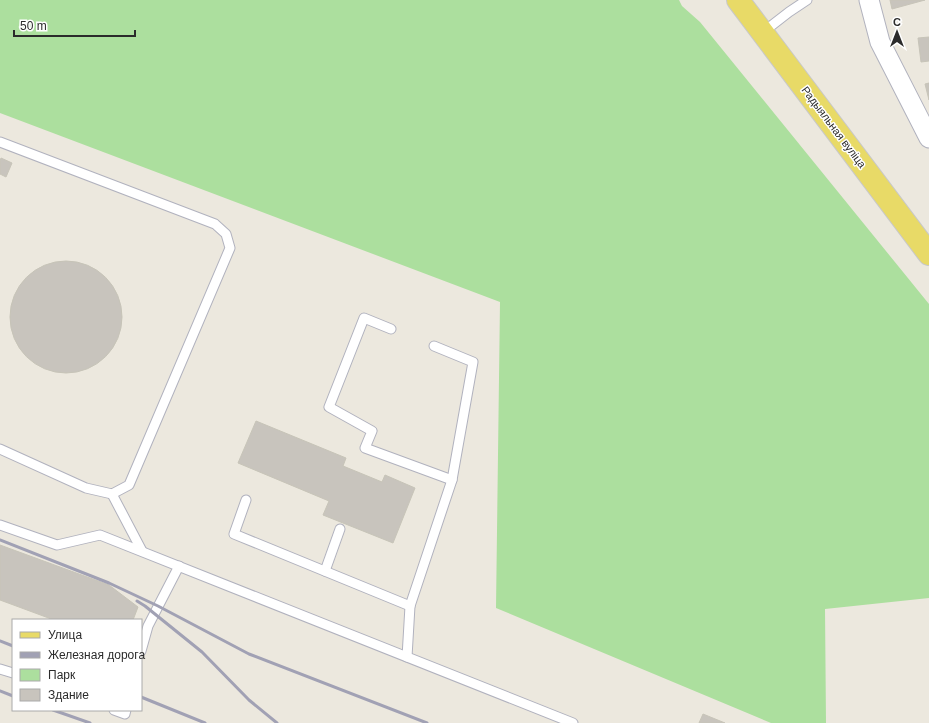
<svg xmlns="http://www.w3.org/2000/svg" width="929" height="723" viewBox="0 0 929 723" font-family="Helvetica,sans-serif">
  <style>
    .green { fill: #acdf9e }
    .building { fill: #c8c4bd; stroke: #c7c4b8 }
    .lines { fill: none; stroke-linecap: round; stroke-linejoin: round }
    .service-casing { stroke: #b1b2be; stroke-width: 11 }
    .minor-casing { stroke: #b1b2be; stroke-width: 21 }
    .primary-casing { stroke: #c8c8c8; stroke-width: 24 }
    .service { stroke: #fff; stroke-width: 9 }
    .minor { stroke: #fff; stroke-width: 19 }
    .primary { stroke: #e8da67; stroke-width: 22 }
    .rail { stroke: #a1a1b4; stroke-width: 3 }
    .labels { text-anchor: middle; stroke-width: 3; stroke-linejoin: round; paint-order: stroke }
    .street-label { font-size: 11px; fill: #2b2b2b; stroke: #fff }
  </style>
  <rect width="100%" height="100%" fill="#ece8de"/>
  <!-- green -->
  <polygon class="green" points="0,0 679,0 682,6 700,22 929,304 929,598 825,609 826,723 771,723 496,608 500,302 0,113"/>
  <!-- building -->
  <g class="building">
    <polygon points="890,0 925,0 892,9"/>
    <polygon points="929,37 929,61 921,62 918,38"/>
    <polygon points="929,83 929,100 925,84"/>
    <polygon points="1,158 12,163 6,177 0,174 0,161"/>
    <circle cx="66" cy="317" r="56"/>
    <polygon points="256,421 346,458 343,466 382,482 385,475 415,488 393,543 323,515 329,501 238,463"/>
    <polygon points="0,545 109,585 138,607 133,620 54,620 0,600"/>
    <polygon points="703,714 725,723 699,723"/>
  </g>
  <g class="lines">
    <defs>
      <g id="service">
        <polyline points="762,33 789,12 807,0"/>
        <polyline points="0,142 215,224 226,234 230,248 129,485 112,494 86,488 0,449"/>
        <polyline points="434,346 473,362 452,480"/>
        <polyline points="112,494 142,551"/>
        <polyline points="246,500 234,534 410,606 452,480 365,448 372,431 329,407 364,318 391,329"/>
        <polyline points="0,525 57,545 100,535 573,723"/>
        <polyline points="325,571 340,529"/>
        <polyline points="141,651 148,626 179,566"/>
        <polyline points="407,657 410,606"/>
        <polyline points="0,669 13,673"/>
        <polyline points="114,710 125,714 126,710"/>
      </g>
      <polyline id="minor" points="869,0 880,42 929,138"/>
      <polyline id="primary" points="738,0 929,254"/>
    </defs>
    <!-- service casing -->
    <use href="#service" class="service-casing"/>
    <!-- minor casing -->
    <use href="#minor" class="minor-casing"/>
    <!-- primary casing -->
    <use href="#primary" class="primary-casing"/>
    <!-- service -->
    <use href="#service" class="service"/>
    <!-- minor -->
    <use href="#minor" class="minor"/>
    <!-- primary -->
    <use href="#primary" class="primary"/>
    <!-- rail -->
    <g class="rail">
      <polyline points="0,540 109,583 158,606 249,654 427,723"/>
      <polyline points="137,601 145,606 202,652 249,700 277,723"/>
      <polyline points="0,641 13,646"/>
      <polyline points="0,691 13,696"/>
      <polyline points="141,697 205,723"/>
      <polyline points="53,710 90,723"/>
    </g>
  </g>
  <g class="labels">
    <!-- street labels -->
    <g class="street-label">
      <text transform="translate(834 127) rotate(53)" y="4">Радыяльная вуліца</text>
    </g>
  </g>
  <!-- legend -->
  <rect x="12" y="619" width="130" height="92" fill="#ffffff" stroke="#aaaaaa"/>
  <rect x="20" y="632" width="20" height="6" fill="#e8da67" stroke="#aaaaaa"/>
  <text x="48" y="639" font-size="12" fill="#2b2b2b">Улица</text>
  <rect x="20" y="652" width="20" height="6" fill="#a1a1b4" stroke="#aaaaaa"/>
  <text x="48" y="659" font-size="12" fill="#2b2b2b">Железная дорога</text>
  <rect x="20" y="669" width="20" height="12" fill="#acdf9e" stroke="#aaaaaa"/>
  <text x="48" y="679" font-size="12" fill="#2b2b2b">Парк</text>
  <rect x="20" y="689" width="20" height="12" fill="#c8c4bd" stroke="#aaaaaa"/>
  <text x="48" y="699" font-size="12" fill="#2b2b2b">Здание</text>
  <!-- north arrow -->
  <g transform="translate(897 32)" stroke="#ffffff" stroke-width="3" paint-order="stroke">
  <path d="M0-3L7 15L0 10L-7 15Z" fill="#2b2b2b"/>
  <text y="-6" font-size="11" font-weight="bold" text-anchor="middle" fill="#2b2b2b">С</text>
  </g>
  <!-- scale -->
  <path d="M14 30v6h121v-6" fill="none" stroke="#2b2b2b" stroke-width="2"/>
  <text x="20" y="30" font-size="12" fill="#2b2b2b" stroke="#ffffff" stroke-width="3" paint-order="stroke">50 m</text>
</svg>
